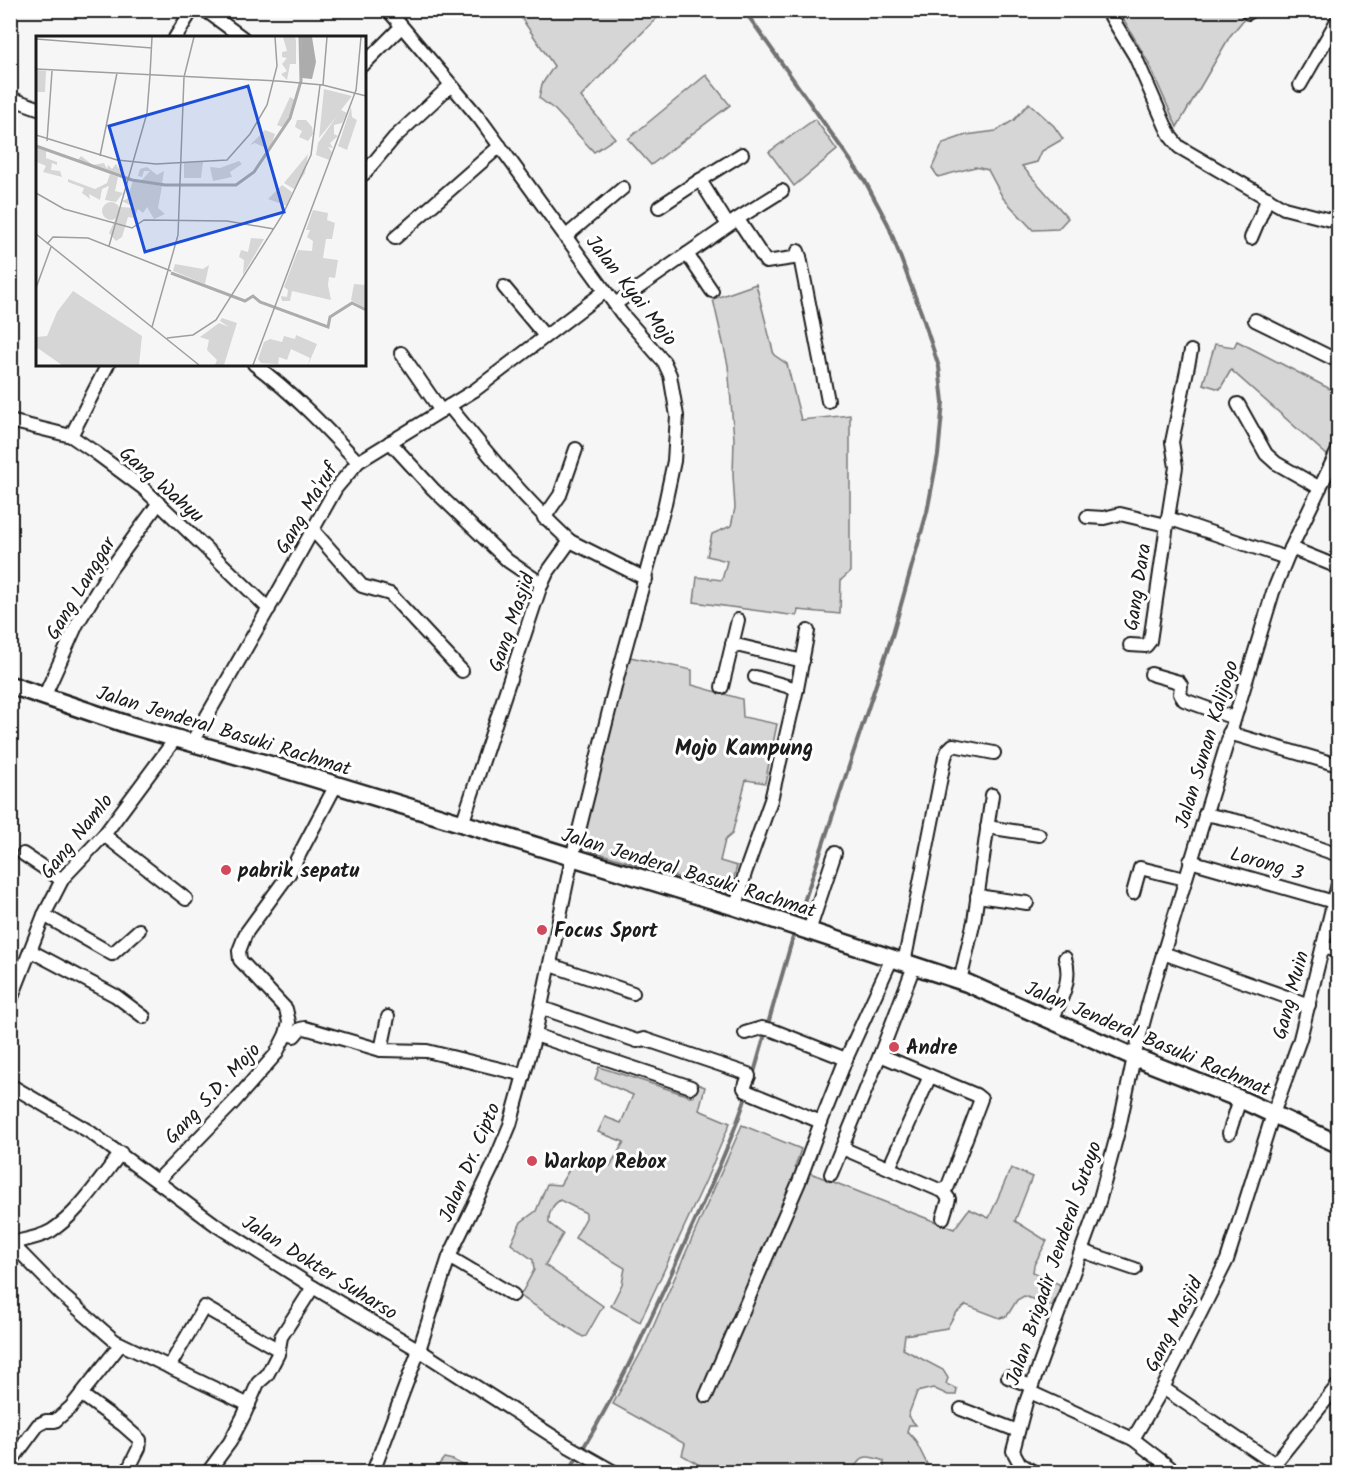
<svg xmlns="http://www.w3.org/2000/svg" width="1349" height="1483" viewBox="0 0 1349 1483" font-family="Kalam,sans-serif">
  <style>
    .green { fill: #d6d6d6; stroke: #797979; stroke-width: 1.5 }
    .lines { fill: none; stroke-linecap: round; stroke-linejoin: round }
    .stream { stroke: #727272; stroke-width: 4 }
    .minor-casing { stroke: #1c1c1c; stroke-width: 16 }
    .major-casing { stroke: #1c1c1c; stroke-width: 21 }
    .minor { stroke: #fff; stroke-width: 12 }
    .major { stroke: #fff; stroke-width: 16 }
    .poi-dot { fill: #d1495b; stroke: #fff; stroke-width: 2 }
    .labels { text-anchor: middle; stroke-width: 6; stroke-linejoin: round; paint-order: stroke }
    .street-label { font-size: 20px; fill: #1c1c1c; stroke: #fff }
    .poi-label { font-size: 20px; font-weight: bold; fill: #1c1c1c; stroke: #fff; text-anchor: start }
    .quarter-label { font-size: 22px; font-weight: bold; fill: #1c1c1c; stroke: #fff }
    .inset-river { fill: none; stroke: #acacac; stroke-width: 3 }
    .inset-road { fill: none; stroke: #9f9f9f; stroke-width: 1.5 }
    .view { fill: #1d4ed8; fill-opacity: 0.15; stroke: #1d4ed8; stroke-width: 3 }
    .inset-edge { fill: none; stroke: #1c1c1c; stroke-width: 3 }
  </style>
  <rect width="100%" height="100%" fill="#f6f6f6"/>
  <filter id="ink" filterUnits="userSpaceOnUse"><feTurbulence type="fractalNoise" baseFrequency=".0167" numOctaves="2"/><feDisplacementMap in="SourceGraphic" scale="12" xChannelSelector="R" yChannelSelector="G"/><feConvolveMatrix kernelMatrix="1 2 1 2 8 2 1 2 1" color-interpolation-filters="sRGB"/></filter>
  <g filter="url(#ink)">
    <!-- green -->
    <g class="green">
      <polygon points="663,11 663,12 624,51 581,97 615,138 594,152 555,110 539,98 542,84 554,66 522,19 521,11"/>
      <polygon points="1119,11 1251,11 1230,36 1177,127 1148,62"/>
      <polygon points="706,75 730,105 651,165 628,139"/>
      <polygon points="1029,103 1054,126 1063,139 1042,151 1037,162 1022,166 1068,218 1058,229 1033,230 1003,198 988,170 975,167 938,177 932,168 943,143 966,135 996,131 1014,120"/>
      <polygon points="815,119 837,150 794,186 769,152"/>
      <polygon points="756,284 774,355 787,364 801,420 850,415 850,572 841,580 840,614 798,610 797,616 694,602 697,577 722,580 727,561 707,556 712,534 731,526 735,508 733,475 734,439 728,365 713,299"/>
      <polygon points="1237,341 1338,393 1338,434 1328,456 1231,370 1220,389 1203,384 1215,344 1234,347"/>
      <polygon points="630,657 692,670 692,685 742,699 743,717 777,724 765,783 746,780 732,834 725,840 720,861 737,866 730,893 592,851 584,846 583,838 626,662"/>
      <path d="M 599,1067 L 693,1097 L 697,1084 L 705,1087 L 699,1110 L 730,1123 L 706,1180 L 640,1322 L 611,1306 L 622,1284 L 625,1268 L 575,1238 L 586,1218 L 586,1213 L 560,1200 C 552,1205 548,1214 549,1223 L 563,1234 L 545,1265 L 603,1306 L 586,1336 L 583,1337 L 520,1296 L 534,1270 L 533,1260 L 511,1244 L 521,1222 L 536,1211 L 547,1184 L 560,1185 L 579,1153 L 610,1166 L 624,1142 L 598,1132 L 605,1117 L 621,1123 L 633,1095 L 595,1079 Z"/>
      <path d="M 742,1125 L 801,1149 L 795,1167 L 954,1229 L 969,1209 L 989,1218 L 1011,1168 L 1032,1177 L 1015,1221 L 1047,1241 L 1034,1265 L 1033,1272 L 1061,1285 L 1052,1306 L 1024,1296 L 1017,1300 L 1007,1316 L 1000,1318 L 966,1305 L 955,1314 L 947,1328 L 905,1335 L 903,1349 L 943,1370 L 948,1378 L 946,1384 L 957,1389 L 956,1395 L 948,1395 L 933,1388 L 917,1392 L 908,1416 L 916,1425 L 909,1425 L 907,1431 L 915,1440 L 929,1468 L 923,1470 L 929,1472 L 884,1472 L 884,1461 C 864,1454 862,1455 851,1472 L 712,1472 L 682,1455 L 685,1444 L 613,1404 L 646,1343 Z"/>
      <polygon points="444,1458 453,1460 475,1472 435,1472 436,1468"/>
    </g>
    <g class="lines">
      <!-- stream -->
      <g class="stream">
        <polyline points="744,10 865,181 888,224 922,315 939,367 943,402 938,455 927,512 893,633 797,923"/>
        <polyline points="753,1076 795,930"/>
        <path d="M 568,1472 C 613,1404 646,1329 680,1254 C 703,1201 729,1149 747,1094"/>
      </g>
      <defs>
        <g id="minor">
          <polyline points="205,10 243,38"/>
          <polyline points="1107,10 1135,56 1166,127 1171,137 1179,147 1284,208 1338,222"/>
          <polyline points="1248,13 1249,10"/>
          <polyline points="175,38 192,10"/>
          <polyline points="364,64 401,27"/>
          <polyline points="1300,85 1338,19"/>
          <polyline points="10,98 38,108"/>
          <polyline points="364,174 394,138 451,85"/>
          <polyline points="659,207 700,180"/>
          <polyline points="737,219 782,191"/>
          <polyline points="728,225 700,180 742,154"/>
          <polyline points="565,237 623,188"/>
          <polyline points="395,238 500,146"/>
          <polyline points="1251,238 1268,198"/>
          <polyline points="687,254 712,291"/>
          <polyline points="800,257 828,401"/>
          <polyline points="504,287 545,336"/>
          <polyline points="615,304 736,220 739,221 766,262 800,257 798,251"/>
          <polyline points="1255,320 1338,361"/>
          <polyline points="1191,351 1172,442 1176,467 1168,518 1286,558"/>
          <polyline points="401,353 441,411"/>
          <path d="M 254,364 C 293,393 325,427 358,462"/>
          <polyline points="1238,404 1266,454 1276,463 1320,488"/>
          <path d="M 449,406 C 487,453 525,500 570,541 L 547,573 L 540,588 L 462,824"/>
          <polyline points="10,421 71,436 96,453 143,488 269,609"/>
          <polyline points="71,436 108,364"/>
          <polyline points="390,442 433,489 508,561 542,584"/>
          <polyline points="1087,517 1104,518 1120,514 1166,525"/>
          <polyline points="544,518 560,495 576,449"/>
          <polyline points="312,529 362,586 390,594 462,671"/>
          <polyline points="570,541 646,579"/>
          <polyline points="1291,548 1338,567"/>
          <polyline points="732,644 803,661"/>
          <polyline points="1130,645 1146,646 1150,641 1168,518"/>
          <polyline points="1151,674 1179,682 1181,685 1180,694 1184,700 1234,718"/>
          <polyline points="755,677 797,689"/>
          <polyline points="722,687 738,620"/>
          <polyline points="44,697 77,624 110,570 158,504"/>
          <polyline points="1229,733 1338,765"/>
          <polyline points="192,742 281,587 336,488 358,462 475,390 605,291"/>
          <polyline points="1205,814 1251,824 1338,855"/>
          <polyline points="987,827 1039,835"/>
          <polyline points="104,835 186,899"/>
          <polyline points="23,854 62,880"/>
          <polyline points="1190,861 1334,902"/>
          <polyline points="1133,893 1140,868 1185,879"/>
          <polyline points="977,896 1027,903"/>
          <polyline points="736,907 745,873 771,800 797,689 808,631"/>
          <polyline points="44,915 112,954 139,930"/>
          <polyline points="809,931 835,853"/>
          <polyline points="1323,947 1338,951"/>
          <polyline points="31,951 116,996 144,1017"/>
          <polyline points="1163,953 1309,1005"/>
          <polyline points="904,963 945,757 948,750 953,745 994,753"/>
          <polyline points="551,965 633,993"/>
          <polyline points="960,981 974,921 992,795"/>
          <polyline points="10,1002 44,915 63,878 104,835 176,738"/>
          <polyline points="542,1008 637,1041 644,1039 748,1074 749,1076 744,1088 746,1091 821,1122 846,1059 892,958"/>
          <path d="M 1052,1021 C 1060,1000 1073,980 1065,958"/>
          <polyline points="745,1033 762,1028 772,1030 846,1059"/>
          <polyline points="286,1034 294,1036 300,1029 305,1028 381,1050 427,1051 524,1075"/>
          <polyline points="535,1035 691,1087"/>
          <polyline points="381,1050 388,1017"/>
          <polyline points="10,1085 90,1132 216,1225 313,1287 419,1350 568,1446 614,1472"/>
          <polyline points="1229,1133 1240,1099"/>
          <polyline points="842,1148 937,1189 943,1191 948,1186 981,1099 976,1095 880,1055"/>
          <polyline points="889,1168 930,1076"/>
          <polyline points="831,1174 880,1055 914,966"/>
          <polyline points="158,1180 233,1103 276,1054 286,1034 289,1022 286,1009 240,960 239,951 246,933 289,874 336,785"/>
          <polyline points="943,1218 949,1199 943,1191"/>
          <path d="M 10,1243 C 24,1240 39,1238 51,1231 C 79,1213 100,1179 121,1153"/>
          <polyline points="11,1243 61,1294 115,1341 249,1405"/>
          <polyline points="1082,1251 1135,1269"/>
          <polyline points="449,1257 513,1295"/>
          <polyline points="169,1367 204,1307 279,1350"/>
          <polyline points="1008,1377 1031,1386"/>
          <polyline points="1163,1388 1275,1464"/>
          <polyline points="1030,1392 1133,1439 1163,1388 1227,1260 1273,1114 1300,1039 1338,884"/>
          <polyline points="82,1395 123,1425 140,1440 139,1448 127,1472"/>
          <polyline points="706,1396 799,1182 821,1122"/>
          <polyline points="961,1409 1018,1431"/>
          <polyline points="1133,1439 1176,1472"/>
          <polyline points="10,1463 38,1425 46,1421 55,1421 71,1407 121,1344"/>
          <polyline points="208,1472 230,1442 244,1415 258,1383 267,1375 278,1354 281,1337 313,1287"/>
          <polyline points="373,1472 419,1350 449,1257 493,1166 510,1125 535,1035 572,858 618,675 664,508 674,461 677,416 670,375 664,362 622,314 480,119 388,10"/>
          <polyline points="1034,1472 1020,1464 1013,1451 1026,1402 1099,1202 1119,1128 1134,1057 1153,987 1273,592 1291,548 1338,450"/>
          <polyline points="1268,1472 1338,1385"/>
        </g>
        <polyline id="major" points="10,685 129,725 274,766 736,907 967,983 1134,1057 1240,1099 1338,1144"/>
      </defs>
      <!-- minor casing -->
      <use href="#minor" class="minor-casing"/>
      <!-- major casing -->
      <use href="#major" class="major-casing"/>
      <!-- minor -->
      <use href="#minor" class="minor"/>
      <!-- major -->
      <use href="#major" class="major"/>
    </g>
  </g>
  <!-- markers -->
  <g class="poi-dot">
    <circle cx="226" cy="870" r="6"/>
    <circle cx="542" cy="930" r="6"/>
    <circle cx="894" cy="1047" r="6"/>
    <circle cx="532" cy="1161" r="6"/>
  </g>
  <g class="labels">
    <!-- street labels -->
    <g class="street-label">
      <text transform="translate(632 290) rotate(52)" y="7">Jalan Kyai Mojo</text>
      <text transform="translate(162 484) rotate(41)" y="7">Gang Wahyu</text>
      <text transform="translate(306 508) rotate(-59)" y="7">Gang Ma'ruf</text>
      <text transform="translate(1137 587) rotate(-81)" y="7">Gang Dara</text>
      <text transform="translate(80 588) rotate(-59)" y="7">Gang Langgar</text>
      <text transform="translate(511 622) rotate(-71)" y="7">Gang Masjid</text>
      <text transform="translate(224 730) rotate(17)" y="7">Jalan Jenderal Basuki Rachmat</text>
      <text transform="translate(1206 744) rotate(-73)" y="7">Jalan Sunan Kalijogo</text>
      <text transform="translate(76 836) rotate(-51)" y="7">Gang Namlo</text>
      <text transform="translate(1267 863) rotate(16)" y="7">Lorong 3</text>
      <text transform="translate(689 872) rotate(17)" y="7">Jalan Jenderal Basuki Rachmat</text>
      <text transform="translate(1290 995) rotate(-75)" y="7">Gang Muin</text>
      <text transform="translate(1148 1038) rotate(23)" y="7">Jalan Jenderal Basuki Rachmat</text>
      <text transform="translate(212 1093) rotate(-47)" y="7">Gang S.D. Mojo</text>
      <text transform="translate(469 1162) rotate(-67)" y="7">Jalan Dr. Cipto</text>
      <text transform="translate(1053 1263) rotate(-71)" y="7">Jalan Brigadir Jenderal Sutoyo</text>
      <text transform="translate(320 1267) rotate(32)" y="7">Jalan Dokter Suharso</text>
      <text transform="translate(1173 1324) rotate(-63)" y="7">Gang Masjid</text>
    </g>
    <!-- poi labels -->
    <g class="poi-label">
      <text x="238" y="877">pabrik sepatu</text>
      <text x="554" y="937">Focus Sport</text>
      <text x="906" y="1054">Andre</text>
      <text x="544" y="1168">Warkop Rebox</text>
    </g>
    <!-- quarter labels -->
    <g class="quarter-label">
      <text x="744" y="755">Mojo Kampung</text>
    </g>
  </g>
  <!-- overview -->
  <g transform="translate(36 36)">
    <rect width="330" height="330" fill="#f6f6f6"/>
    <path d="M 247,1 L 259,1 L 260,5 L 260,28 L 254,28 L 251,44 L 245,38 L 251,35 L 246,28 L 251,22 L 246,21 L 246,16 L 251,15 ZM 0,34 L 10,35 L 9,56 L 0,56 ZM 288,53 L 316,60 L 305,74 L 311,77 L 306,87 L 298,89 L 298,98 L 302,100 L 294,107 L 297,112 L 292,111 L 296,116 L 293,124 L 280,119 L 282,107 L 301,80 L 283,102 ZM 254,61 L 259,64 L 249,92 L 241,89 ZM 315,71 L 316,81 L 321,84 L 311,114 L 302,110 ZM 261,84 L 270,84 L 276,91 L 277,98 L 272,105 L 263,101 L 266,95 L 259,91 ZM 229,94 L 239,98 L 234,114 L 219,107 L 214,109 ZM 0,111 L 10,115 L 10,122 L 21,126 L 21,129 L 16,127 L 15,134 L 24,135 L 26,141 L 7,136 L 10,130 L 1,126 ZM 272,118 L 269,137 L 258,153 L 248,147 ZM 45,120 L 57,129 L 68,127 L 71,133 L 72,129 L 76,133 L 80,128 L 83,133 L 87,130 L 86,140 L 41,125 ZM 203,125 L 206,128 L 194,136 L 196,141 L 177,145 L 174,131 L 184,132 ZM 167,126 L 165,142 L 148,142 L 148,127 ZM 111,131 L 121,139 L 128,135 L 126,148 L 105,145 L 114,135 L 108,135 L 106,141 L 102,140 L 104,133 ZM 74,138 L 82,141 L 79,155 L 87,157 L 80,166 L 69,164 L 73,150 L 66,153 L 64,164 L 53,158 L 54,163 L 46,157 L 48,152 L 32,146 L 32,143 L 59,153 L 71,147 ZM 97,145 L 126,150 L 122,172 L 129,178 L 118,183 L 111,171 L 107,177 L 102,173 L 98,182 L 92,181 L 86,201 L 80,205 L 73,197 L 85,171 L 99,172 L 86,165 L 91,163 ZM 246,149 L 256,156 L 251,170 L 232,163 ZM66 175a9 9 0 1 1 18 0a9 9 0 1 1-18 0ZM 277,174 L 292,177 L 291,184 L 299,187 L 296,203 L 290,203 L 287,222 L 302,224 L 299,242 L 293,241 L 292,249 L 295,264 L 256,255 L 254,265 L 246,265 L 245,260 L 251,261 L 252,254 L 248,251 L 262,214 L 276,215 L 277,205 L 271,201 L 274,194 L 270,194 ZM 215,202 L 228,203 L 207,239 L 208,224 L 203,221 L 205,214 L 212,216 ZM 139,228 L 167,233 L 173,229 L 169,248 L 137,235 ZM 318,248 L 330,249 L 330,273 L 315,264 ZM 37,255 L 106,300 L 103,329 L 26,329 L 0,311 L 0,301 L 11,300 L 21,276 ZM 186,282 L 201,287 L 188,329 L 179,329 L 181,324 L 171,314 L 173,304 L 164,301 L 183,287 L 193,291 L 184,285 ZM 260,299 L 281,308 L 272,329 L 274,322 L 255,313 L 251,324 L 243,321 L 242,328 L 225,327 L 222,323 L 228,306 L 234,303 L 246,306 L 248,300 L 259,303 Z" fill="#d6d6d6"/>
    <path d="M 265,1 L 276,1 L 280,26 L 276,43 L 266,42 Z" fill="#acacac"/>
    <path class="inset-river" d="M 0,110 L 96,144 L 129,149 L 200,149 L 218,136 L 254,82 L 265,45 L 264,1M 135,237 L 209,265 L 217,260 L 224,266 L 292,291 L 294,281 L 316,267 L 330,274"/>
    <path class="inset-road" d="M 0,3 L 116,12M 0,33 L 242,45 L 287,49 L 330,60M 114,39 L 116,1M 287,49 L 291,1M 320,55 L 325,1M 0,99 L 81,124 L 120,128 L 191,124 L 214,98 L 231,69 L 241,30 L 239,1M 11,105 L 16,35M 64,120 L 81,37M 0,157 L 28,173 L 96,192 L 108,184 L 191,185 L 238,193M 0,198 L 163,329M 11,208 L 17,201 L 52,202 L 135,235M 73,210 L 111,77 L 114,39M 0,252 L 15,211M 116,291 L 142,199 L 148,41 L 158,1M 131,302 L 157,299 L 180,284 L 247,178 L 275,119 L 284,49M 217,329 L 320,54"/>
    <path class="view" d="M 212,50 L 248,176 L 109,216 L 73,90 Z"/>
    <rect width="330" height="330" class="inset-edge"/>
  </g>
  <!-- margin -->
  <rect width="1349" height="1483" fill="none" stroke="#fff" stroke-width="36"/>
  <rect x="18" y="18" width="1313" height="1447" fill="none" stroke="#1c1c1c" stroke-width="2" filter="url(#ink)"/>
</svg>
